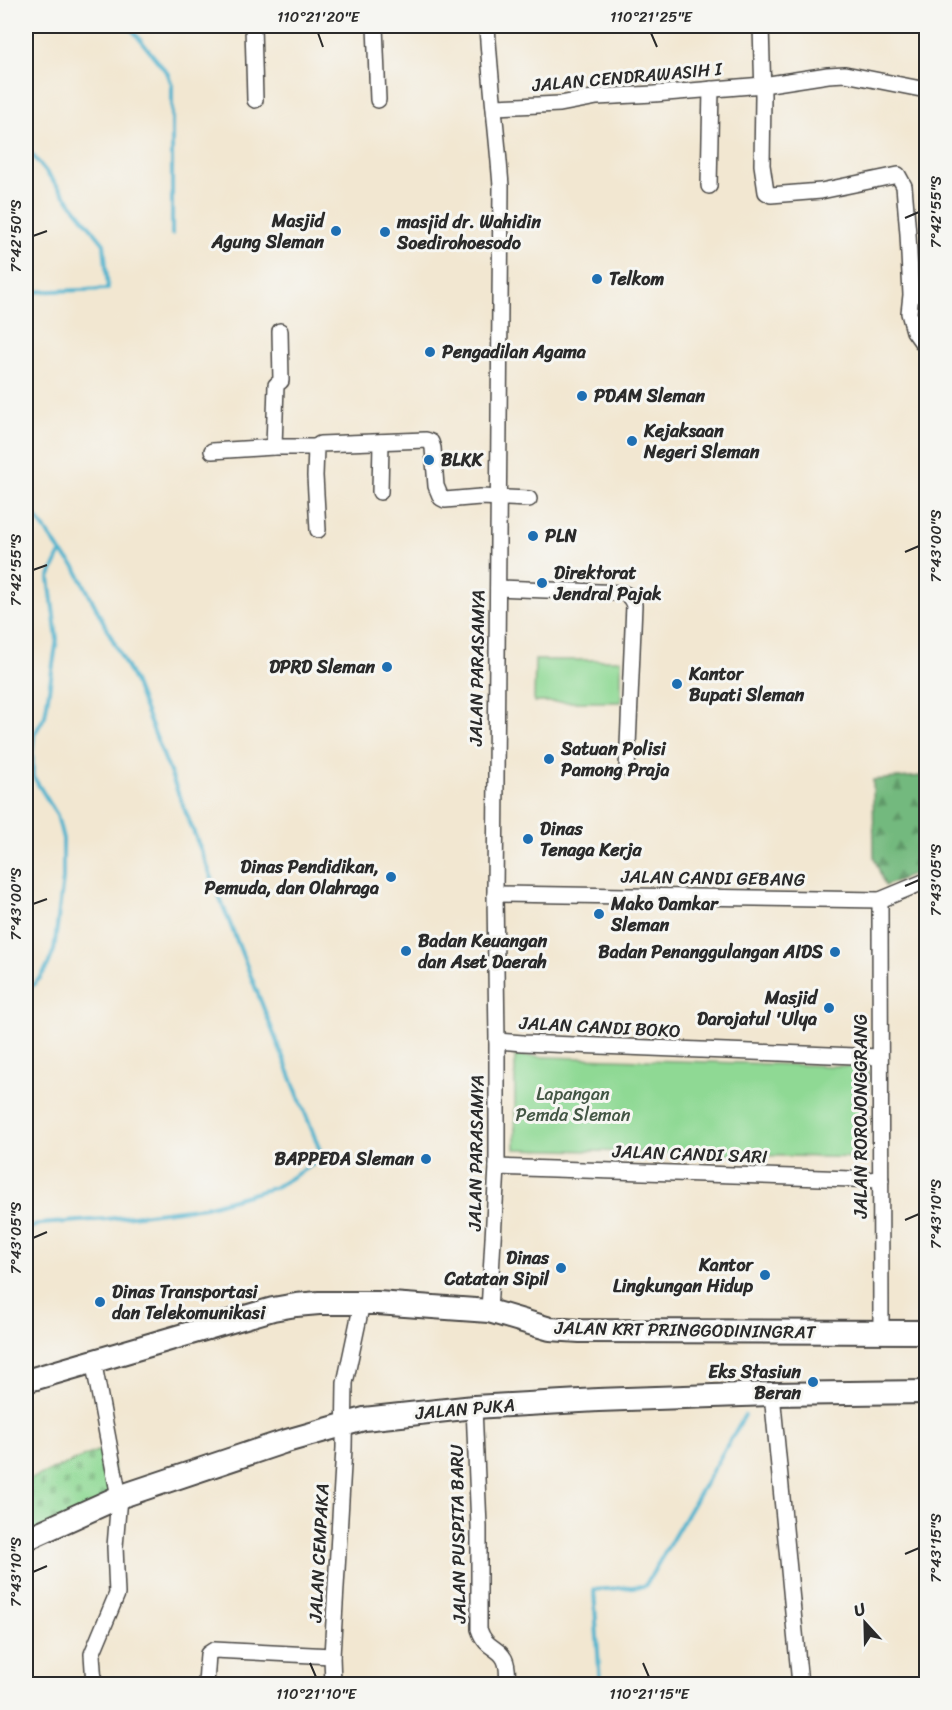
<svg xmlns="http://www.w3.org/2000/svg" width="952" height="1710" viewBox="0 0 952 1710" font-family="Sriracha,sans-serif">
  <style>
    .green { fill: #8fd994; stroke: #5d8260; stroke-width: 1.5 }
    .forest { fill: url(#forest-firs); stroke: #4f7254; stroke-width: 1.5 }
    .cemetery { fill: url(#cemetery-stones); stroke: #5d8260; stroke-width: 1.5 }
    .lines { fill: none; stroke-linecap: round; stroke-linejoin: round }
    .stream { stroke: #4fb3ce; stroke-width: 4 }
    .street-casing { stroke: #494744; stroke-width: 18 }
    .secondary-casing { stroke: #494744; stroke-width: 26 }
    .street { stroke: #fff; stroke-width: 15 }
    .secondary { stroke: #fff; stroke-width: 22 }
    .ticks { fill: none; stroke: #2b2b2b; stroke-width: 2 }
    .poi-dot { fill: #1f6fb2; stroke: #f6f6f2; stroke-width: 2 }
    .labels { text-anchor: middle; stroke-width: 6; stroke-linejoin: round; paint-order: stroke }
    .street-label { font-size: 18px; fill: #2b2b2b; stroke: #f6f6f2 }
    .poi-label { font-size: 18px; font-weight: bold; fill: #2b2b2b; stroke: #f6f6f2; text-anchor: start }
    .park-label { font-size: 18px; fill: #445645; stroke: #f6f6f2 }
    .neatline { fill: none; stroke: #2b2b2b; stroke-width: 2 }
    .ticks-label { font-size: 15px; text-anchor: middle; fill: #2b2b2b }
  </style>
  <defs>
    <pattern id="forest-firs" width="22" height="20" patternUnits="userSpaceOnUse" patternTransform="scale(1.5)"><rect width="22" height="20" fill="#73b97e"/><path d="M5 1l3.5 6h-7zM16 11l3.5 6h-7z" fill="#5f9767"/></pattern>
    <pattern id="cemetery-stones" width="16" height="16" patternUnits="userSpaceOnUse" patternTransform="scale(1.5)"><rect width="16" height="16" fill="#8fd994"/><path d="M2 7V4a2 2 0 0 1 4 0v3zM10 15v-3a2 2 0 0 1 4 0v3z" fill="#7cba80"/></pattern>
  </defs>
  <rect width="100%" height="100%" fill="#f6f6f2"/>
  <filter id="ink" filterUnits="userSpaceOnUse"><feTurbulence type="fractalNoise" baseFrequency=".0167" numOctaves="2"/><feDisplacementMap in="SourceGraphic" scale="12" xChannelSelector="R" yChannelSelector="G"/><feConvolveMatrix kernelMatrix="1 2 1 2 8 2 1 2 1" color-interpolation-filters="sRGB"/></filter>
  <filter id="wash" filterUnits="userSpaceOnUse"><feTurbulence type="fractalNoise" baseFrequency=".008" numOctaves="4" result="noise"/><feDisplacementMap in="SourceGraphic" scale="24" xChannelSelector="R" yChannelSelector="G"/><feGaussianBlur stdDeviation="1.35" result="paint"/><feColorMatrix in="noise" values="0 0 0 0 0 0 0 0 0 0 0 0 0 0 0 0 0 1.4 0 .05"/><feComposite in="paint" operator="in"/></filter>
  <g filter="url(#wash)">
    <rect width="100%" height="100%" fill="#f2e7d1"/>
    <!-- green -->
    <g class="green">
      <polygon points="535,660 621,660 621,702 534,702"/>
      <polygon points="515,1056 869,1067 866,1158 515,1149"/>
    </g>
    <!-- forest -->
    <polygon class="forest" points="926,769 926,869 885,886 874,857 873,780 922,776"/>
    <!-- cemetery -->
    <polygon class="cemetery" points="109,1446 119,1497 26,1539 26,1481"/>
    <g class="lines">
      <!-- stream -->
      <g class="stream">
        <polyline points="129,26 168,74 172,85 172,234"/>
        <polyline points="26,147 104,244 108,289 26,292"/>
        <polyline points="26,313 26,402"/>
        <polyline points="26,503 61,552 75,567 133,679 323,1158 276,1187 205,1207 107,1219 39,1224 26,1230"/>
        <polyline points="26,990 30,988 40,978 48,965 54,950 63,879 63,839 57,815 33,776 32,753 34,735 45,716 57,639 49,578 61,552"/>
        <polyline points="600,1684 594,1590 645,1586 745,1415"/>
      </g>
    </g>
  </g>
  <g filter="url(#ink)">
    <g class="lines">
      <defs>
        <g id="street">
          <polyline points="253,26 255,100"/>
          <polyline points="375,26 378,100"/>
          <path d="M 487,26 C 490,79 497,132 501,186 L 495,894 L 497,1041 L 497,1167 L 489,1311"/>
          <polyline points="761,26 763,96 762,165 766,192 771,195 821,191 898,175 904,186 908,234 911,295 909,313 914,331 924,345 926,346"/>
          <polyline points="495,107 560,104 597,97 654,94 763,85 828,75 845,74 926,90"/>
          <polyline points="709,186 711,89"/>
          <polyline points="274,447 276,385 281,381 280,331"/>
          <polyline points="212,451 274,447 316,447"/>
          <polyline points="380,492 381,442"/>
          <polyline points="318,530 315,476 316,447 320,444 426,440 431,442 433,448 436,486 441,498 445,500 480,497 529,499"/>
          <path d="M 498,588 L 622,593 C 629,595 631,598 634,605 L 627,769"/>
          <polyline points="495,894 880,900 926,881"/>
          <polyline points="880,900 881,1332"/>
          <polyline points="497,1041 523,1043 880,1057"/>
          <polyline points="497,1167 881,1180"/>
          <polyline points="93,1360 119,1497 115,1547 117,1594 92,1654 94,1684"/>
          <polyline points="772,1394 800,1684"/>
          <path d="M 474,1407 L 479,1527 L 479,1629 C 488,1657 511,1642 507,1684"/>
          <polyline points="206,1684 208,1654 214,1650 332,1656"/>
          <polyline points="333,1684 332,1656 344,1448 345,1383 362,1303"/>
        </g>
        <g id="secondary">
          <polyline points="26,1381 273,1309 296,1305 319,1303 377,1303 489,1311 550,1329 580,1331 926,1332"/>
          <polyline points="26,1539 119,1497 283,1442 364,1419 474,1407 598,1400 772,1394 926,1392"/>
        </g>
      </defs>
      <!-- street casing -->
      <use href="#street" class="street-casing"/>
      <!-- secondary casing -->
      <use href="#secondary" class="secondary-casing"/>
      <!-- street -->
      <use href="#street" class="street"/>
      <!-- secondary -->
      <use href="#secondary" class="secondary"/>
    </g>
  </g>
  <!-- ticks -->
  <path class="ticks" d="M 318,33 L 323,47M 651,33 L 657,47M 905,218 L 919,212M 33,236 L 47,231M 905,552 L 919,546M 33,570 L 47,565M 905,886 L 919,880M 33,904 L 47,899M 905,1220 L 919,1214M 33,1238 L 47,1232M 905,1554 L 919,1548M 33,1572 L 47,1566M 310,1663 L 316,1677M 643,1663 L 649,1677"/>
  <!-- markers -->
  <g class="poi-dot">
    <circle cx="336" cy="231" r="6"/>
    <circle cx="385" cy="232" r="6"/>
    <circle cx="597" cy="279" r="6"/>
    <circle cx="430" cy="352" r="6"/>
    <circle cx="582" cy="396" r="6"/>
    <circle cx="632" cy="441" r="6"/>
    <circle cx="429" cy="460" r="6"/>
    <circle cx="533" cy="536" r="6"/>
    <circle cx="542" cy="583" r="6"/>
    <circle cx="387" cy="667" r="6"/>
    <circle cx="677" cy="684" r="6"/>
    <circle cx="549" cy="759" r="6"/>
    <circle cx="528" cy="839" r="6"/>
    <circle cx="391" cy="877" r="6"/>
    <circle cx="599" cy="914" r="6"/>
    <circle cx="406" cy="951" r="6"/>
    <circle cx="835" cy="952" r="6"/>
    <circle cx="829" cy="1008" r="6"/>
    <circle cx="426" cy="1159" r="6"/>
    <circle cx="561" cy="1268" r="6"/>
    <circle cx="765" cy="1275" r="6"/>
    <circle cx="100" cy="1302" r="6"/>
    <circle cx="813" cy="1382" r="6"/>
  </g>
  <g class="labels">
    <!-- street labels -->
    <g class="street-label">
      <text transform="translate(627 77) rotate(-5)" y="6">JALAN CENDRAWASIH I</text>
      <text transform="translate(477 668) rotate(-89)" y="6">JALAN PARASAMYA</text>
      <text transform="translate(713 878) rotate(1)" y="6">JALAN CANDI GEBANG</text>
      <text transform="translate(600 1027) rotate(3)" y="6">JALAN CANDI BOKO</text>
      <text transform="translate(861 1116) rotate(-90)" y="6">JALAN ROROJONGGRANG</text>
      <text transform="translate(476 1153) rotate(-89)" y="6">JALAN PARASAMYA</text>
      <text transform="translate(690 1154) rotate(2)" y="6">JALAN CANDI SARI</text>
      <text transform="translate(685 1330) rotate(1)" y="6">JALAN KRT PRINGGODININGRAT</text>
      <text transform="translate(465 1409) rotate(-5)" y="6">JALAN PJKA</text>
      <text transform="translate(458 1534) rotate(-91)" y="6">JALAN PUSPITA BARU</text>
      <text transform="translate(319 1553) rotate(-87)" y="6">JALAN CEMPAKA</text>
    </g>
    <!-- poi labels -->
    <g class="poi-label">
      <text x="324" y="227" text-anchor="end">Masjid<tspan x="324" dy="21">Agung Sleman</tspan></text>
      <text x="397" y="228">masjid dr. Wahidin<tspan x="397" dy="21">Soedirohoesodo</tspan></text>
      <text x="609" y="285">Telkom</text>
      <text x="442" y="358">Pengadilan Agama</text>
      <text x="594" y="402">PDAM Sleman</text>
      <text x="644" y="437">Kejaksaan<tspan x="644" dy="21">Negeri Sleman</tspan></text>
      <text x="441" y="466">BLKK</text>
      <text x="545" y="542">PLN</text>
      <text x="554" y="579">Direktorat<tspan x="554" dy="21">Jendral Pajak</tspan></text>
      <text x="375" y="673" text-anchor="end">DPRD Sleman</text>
      <text x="689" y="680">Kantor<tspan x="689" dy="21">Bupati Sleman</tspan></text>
      <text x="561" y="755">Satuan Polisi<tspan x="561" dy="21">Pamong Praja</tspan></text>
      <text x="540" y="835">Dinas<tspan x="540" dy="21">Tenaga Kerja</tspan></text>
      <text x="379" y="873" text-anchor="end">Dinas Pendidikan,<tspan x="379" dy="21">Pemuda, dan Olahraga</tspan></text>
      <text x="611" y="910">Mako Damkar<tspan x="611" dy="21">Sleman</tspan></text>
      <text x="418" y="947">Badan Keuangan<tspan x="418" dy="21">dan Aset Daerah</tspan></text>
      <text x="823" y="958" text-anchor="end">Badan Penanggulangan AIDS</text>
      <text x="817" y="1004" text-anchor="end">Masjid<tspan x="817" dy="21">Darojatul 'Ulya</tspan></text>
      <text x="414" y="1165" text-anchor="end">BAPPEDA Sleman</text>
      <text x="549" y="1264" text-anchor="end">Dinas<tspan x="549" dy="21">Catatan Sipil</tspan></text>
      <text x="753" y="1271" text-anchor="end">Kantor<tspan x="753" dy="21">Lingkungan Hidup</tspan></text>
      <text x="112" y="1298">Dinas Transportasi<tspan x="112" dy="21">dan Telekomunikasi</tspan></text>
      <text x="801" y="1378" text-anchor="end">Eks Stasiun<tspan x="801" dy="21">Beran</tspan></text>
    </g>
    <!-- park labels -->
    <g class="park-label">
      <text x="573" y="1100">Lapangan<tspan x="573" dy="21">Pemda Sleman</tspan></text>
    </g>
  </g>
  <!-- margin -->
  <rect width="952" height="1710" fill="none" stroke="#f6f6f2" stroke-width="66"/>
  <!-- north arrow -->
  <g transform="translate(865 1623) rotate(338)" stroke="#f6f6f2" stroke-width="4.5" paint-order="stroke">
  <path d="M0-4.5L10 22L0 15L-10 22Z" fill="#2b2b2b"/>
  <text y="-9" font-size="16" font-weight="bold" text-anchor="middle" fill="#2b2b2b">U</text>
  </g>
  <rect x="33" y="33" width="886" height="1644" class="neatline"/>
  <g class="ticks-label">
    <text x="318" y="22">110°21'20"E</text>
    <text x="651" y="22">110°21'25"E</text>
    <text transform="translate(936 212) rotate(-90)" y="5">7°42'55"S</text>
    <text transform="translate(16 236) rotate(-90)" y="5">7°42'50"S</text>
    <text transform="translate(936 546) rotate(-90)" y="5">7°43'00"S</text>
    <text transform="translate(16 570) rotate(-90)" y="5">7°42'55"S</text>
    <text transform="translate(936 880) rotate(-90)" y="5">7°43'05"S</text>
    <text transform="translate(16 904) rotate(-90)" y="5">7°43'00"S</text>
    <text transform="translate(936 1214) rotate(-90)" y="5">7°43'10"S</text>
    <text transform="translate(16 1238) rotate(-90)" y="5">7°43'05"S</text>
    <text transform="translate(936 1548) rotate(-90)" y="5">7°43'15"S</text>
    <text transform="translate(16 1572) rotate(-90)" y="5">7°43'10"S</text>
    <text x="316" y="1699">110°21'10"E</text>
    <text x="649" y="1699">110°21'15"E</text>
  </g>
</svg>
